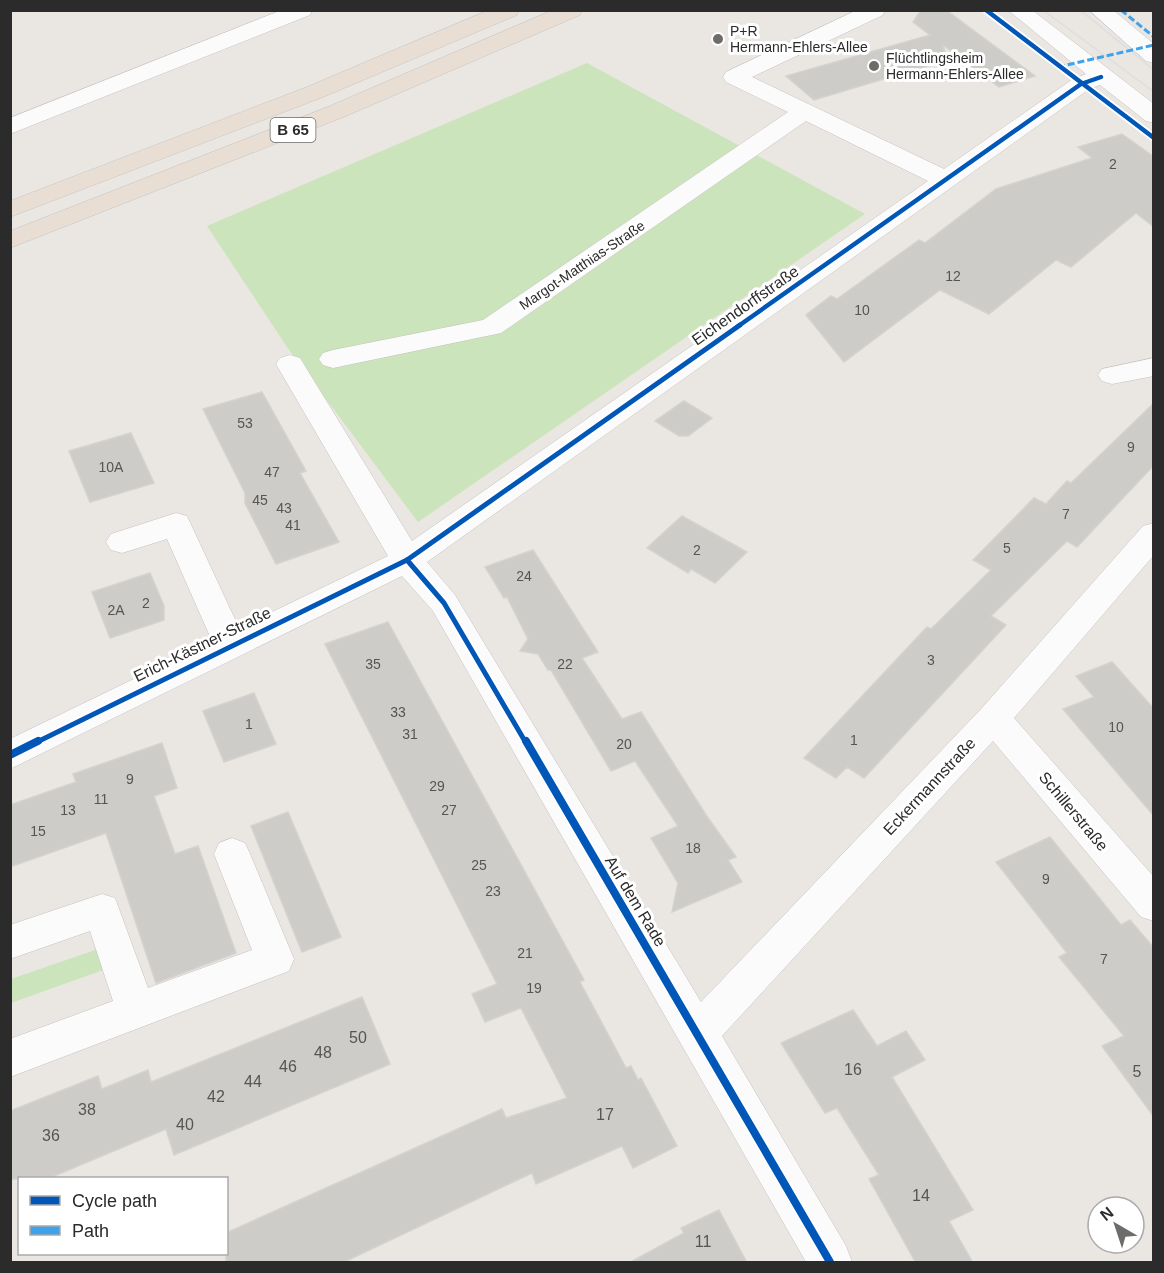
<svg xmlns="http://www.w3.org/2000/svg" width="1164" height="1273" viewBox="0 0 1164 1273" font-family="Arial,sans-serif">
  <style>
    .green { fill: #cbe4bb }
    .building { fill: #ceccc9; stroke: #d4d2ce; stroke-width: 1.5 }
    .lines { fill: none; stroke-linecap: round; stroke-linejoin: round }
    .minor-casing { stroke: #c3c2c2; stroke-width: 1 }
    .highway-casing { stroke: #c5c4c2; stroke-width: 1 }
    .minor { fill: #fcfbfb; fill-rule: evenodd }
    .highway { fill: #e9ded4; fill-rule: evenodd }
    .tram { stroke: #dededf; stroke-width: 1.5 }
    .quiet { stroke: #3ea3eb; stroke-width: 3; stroke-dasharray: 7 3; stroke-linecap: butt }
    .cycleway-far2-casing { stroke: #fff; stroke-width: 8 }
    .cycleway-far1-casing { stroke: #fff; stroke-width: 9 }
    .cycleway-casing { stroke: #fff; stroke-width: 11 }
    .cycleway-far2 { stroke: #0057b8; stroke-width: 4.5 }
    .cycleway-far1 { stroke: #0057b8; stroke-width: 5 }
    .cycleway { stroke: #0057b8; stroke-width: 8 }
    .poi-dot { fill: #6e6c6b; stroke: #fff; stroke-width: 2 }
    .labels { text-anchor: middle; stroke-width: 6; stroke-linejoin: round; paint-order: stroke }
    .far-poi-label { font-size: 14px; fill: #2b2b2b; stroke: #fff; text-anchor: start }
    .number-label { font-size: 14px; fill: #565554 }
    .far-street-label { font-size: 14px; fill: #2b2b2b; stroke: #fff }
    .shield { fill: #fff; stroke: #6b6b6b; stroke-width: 1.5 }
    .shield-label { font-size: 15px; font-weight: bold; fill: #2b2b2b }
    .street-label { font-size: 16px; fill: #2b2b2b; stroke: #fff }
    .near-number-label { font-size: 16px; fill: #565554 }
  </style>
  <rect width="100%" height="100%" fill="#eae6e2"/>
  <!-- green -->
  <g class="green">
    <polygon points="587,63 865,214 418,522 287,347 207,226"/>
    <polygon points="98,949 103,970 11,1003 11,979"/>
  </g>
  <!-- building -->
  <g class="building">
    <polygon points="921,10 946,10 1035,76 999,87 943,45 947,60 814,100 786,76 930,35 913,22"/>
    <polygon points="1122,134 1154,157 1154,227 1136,213 1071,267 1056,260 989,314 940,290 844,362 806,315 831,296 837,299 919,240 925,243 996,189 1092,158 1078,147"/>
    <polygon points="262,392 306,471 300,473 339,542 276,564 245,503 245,493 203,409"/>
    <polygon points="684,401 712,418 688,436 679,436 655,421"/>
    <polygon points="1154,403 1154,465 1077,547 1067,541 991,616 1006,625 864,778 847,767 836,778 804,758 927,627 931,629 991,570 973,560 1034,498 1046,504 1067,481 1071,483"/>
    <polygon points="131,433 154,483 90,502 69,451"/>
    <polygon points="682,516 747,552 715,583 691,569 688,573 647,548"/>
    <polygon points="533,550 598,652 582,658 622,719 641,712 706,815 736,857 728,860 742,882 672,912 678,883 651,838 678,826 635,761 611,771 551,670 548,670 538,654 520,651 528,639 507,597 504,598 485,567"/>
    <polygon points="150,573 164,606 164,620 110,638 92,592"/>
    <polygon points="388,622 584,980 580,982 626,1068 631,1066 638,1080 641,1078 677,1146 633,1168 622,1146 536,1184 532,1173 342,1263 226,1263 226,1233 502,1109 506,1118 567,1098 521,1008 485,1022 472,994 497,984 325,644"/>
    <polygon points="1112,662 1154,709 1154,816 1063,709 1094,697 1076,676"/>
    <polygon points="254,693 276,744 224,762 203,711"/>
    <polygon points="162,743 177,788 154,796 175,854 198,846 236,953 156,983 106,833 10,867 10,805 76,782 73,774"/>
    <polygon points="288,812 341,937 302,952 251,826"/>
    <polygon points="1050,837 1121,925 1130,920 1154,948 1154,1117 1102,1046 1124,1036 1059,957 1067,953 996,862"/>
    <polygon points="362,997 390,1064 174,1155 166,1129 47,1179 10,1179 10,1111 98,1076 102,1089 148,1070 151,1082"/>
    <polygon points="853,1010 877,1046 906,1031 925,1060 892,1077 973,1210 949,1221 973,1263 916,1263 869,1179 879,1175 837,1108 825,1113 781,1043"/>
    <polygon points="719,1210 747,1263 629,1263 684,1233 681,1228"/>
  </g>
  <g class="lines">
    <defs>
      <g id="minor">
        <polygon points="282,10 312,10 310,15 10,134 10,118"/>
        <polygon points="857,10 885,10 883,15 752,77 944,169 1073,79 1086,74 1008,10 1032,10 1154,104 1154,123 1146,121 1100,85 1089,89 427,562 455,595 701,1002 982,708 1143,526 1154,523 1154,555 1014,718 1154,877 1154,921 1141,917 993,741 722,1036 846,1246 852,1262 806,1262 433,611 402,576 10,769 10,739 212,641 167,539 122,553 111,550 106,542 111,534 176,513 187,516 239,628 388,556 276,364 280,358 290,355 300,358 412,541 928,181 806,121 501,333 333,368 323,365 319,359 323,353 333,350 483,320 788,112 726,82 723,77 726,72"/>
        <polygon points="1089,10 1113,10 1154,44 1154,63 1146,61"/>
        <polygon points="1154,358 1154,376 1112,384 1102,381 1098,375 1102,369"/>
        <polygon points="232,838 245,843 250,854 294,959 289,971 10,1077 10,1039 113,1001 90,931 10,959 10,925 102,894 115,898 148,988 252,950 214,854 219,843"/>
      </g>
      <g id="highway">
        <polygon points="489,10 519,10 517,15 323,97 10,217 10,201 307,87"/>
        <polygon points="553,10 582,10 580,15 346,116 10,248 10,231 330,106"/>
      </g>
    </defs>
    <!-- minor casing -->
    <use href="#minor" class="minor-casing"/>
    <!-- highway casing -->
    <use href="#highway" class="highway-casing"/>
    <!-- minor -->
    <use href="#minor" class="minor"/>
    <!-- highway -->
    <use href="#highway" class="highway"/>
    <!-- tram -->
    <g class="tram">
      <polyline points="1043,10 1154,92"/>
      <polyline points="1080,10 1154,70"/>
    </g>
    <!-- quiet -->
    <g class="quiet">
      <polyline points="1121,10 1154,37"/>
      <polyline points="1058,67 1154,45"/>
    </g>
    <defs>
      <g id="cycleway-far2">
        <polyline points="986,10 1154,138"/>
        <polyline points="737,327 1081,84 1101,77"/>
      </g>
      <g id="cycleway-far1">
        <polyline points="407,560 444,603 526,743"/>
        <polyline points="35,743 407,560 740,325"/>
      </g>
      <g id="cycleway">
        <polyline points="526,741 830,1262"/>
        <polyline points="10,755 38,741"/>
      </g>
    </defs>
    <!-- cycleway-far2 casing -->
    <use href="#cycleway-far2" class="cycleway-far2-casing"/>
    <!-- cycleway-far1 casing -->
    <use href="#cycleway-far1" class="cycleway-far1-casing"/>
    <!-- cycleway casing -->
    <use href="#cycleway" class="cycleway-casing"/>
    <!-- cycleway-far2 -->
    <use href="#cycleway-far2" class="cycleway-far2"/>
    <!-- cycleway-far1 -->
    <use href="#cycleway-far1" class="cycleway-far1"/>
    <!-- cycleway -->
    <use href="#cycleway" class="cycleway"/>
  </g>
  <!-- markers -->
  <g class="poi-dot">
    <circle cx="718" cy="39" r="6"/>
    <circle cx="874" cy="66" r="6"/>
  </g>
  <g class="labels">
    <!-- far-poi labels -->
    <g class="far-poi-label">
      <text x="730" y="36">P+R<tspan x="730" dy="16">Hermann-Ehlers-Allee</tspan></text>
      <text x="886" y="63">Flüchtlingsheim<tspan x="886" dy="16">Hermann-Ehlers-Allee</tspan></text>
    </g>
    <!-- number labels -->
    <g class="number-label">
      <text x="1113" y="169">2</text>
      <text x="953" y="281">12</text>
      <text x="862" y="315">10</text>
      <text x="245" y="428">53</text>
      <text x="1131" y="452">9</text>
      <text x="111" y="472">10A</text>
      <text x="272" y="477">47</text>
      <text x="260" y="505">45</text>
      <text x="284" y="513">43</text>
      <text x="1066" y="519">7</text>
      <text x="293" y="530">41</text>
      <text x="1007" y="553">5</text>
      <text x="697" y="555">2</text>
      <text x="524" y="581">24</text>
      <text x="146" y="608">2</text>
      <text x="116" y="615">2A</text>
      <text x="931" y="665">3</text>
      <text x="373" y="669">35</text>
      <text x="565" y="669">22</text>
      <text x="398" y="717">33</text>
      <text x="249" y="729">1</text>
      <text x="1116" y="732">10</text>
      <text x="410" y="739">31</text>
      <text x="854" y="745">1</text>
      <text x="624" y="749">20</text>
      <text x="130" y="784">9</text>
      <text x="437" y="791">29</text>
      <text x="101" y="804">11</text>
      <text x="68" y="815">13</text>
      <text x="449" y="815">27</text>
      <text x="38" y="836">15</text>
      <text x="693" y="853">18</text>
      <text x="479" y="870">25</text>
      <text x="1046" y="884">9</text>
      <text x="493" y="896">23</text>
      <text x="525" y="958">21</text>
      <text x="1104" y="964">7</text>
      <text x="534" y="993">19</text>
    </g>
    <!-- far-street labels -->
    <g class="far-street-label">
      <text transform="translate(582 265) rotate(-34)" y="5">Margot-Matthias-Straße</text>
    </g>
    <!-- shield labels -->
    <rect class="shield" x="270.5" y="118" width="45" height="24" rx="4.5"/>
    <g class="shield-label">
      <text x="293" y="135">B 65</text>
    </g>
    <!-- street labels -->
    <g class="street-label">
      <text transform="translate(745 305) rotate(-35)" y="6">Eichendorffstraße</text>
      <text transform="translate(202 644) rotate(-26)" y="6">Erich-Kästner-Straße</text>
      <text transform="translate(929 786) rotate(-47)" y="6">Eckermannstraße</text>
      <text transform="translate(1074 811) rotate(50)" y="6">Schillerstraße</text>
      <text transform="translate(636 901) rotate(59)" y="6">Auf dem Rade</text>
    </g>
    <!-- near-number labels -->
    <g class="near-number-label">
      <text x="358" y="1043">50</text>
      <text x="323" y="1058">48</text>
      <text x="288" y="1072">46</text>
      <text x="853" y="1075">16</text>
      <text x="1137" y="1077">5</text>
      <text x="253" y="1087">44</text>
      <text x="216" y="1102">42</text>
      <text x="87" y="1115">38</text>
      <text x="605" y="1120">17</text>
      <text x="185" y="1130">40</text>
      <text x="51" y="1141">36</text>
      <text x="921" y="1201">14</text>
      <text x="703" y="1247">11</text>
    </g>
  </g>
  <!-- border -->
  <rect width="1164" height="1273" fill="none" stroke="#2b2b2b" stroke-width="24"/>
  <!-- legend -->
  <rect x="18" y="1177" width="210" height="78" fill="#ffffff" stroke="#aaaaaa" stroke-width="1.5"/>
  <rect x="30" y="1196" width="30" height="9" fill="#0057b8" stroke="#aaaaaa" stroke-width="1.5"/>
  <text x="72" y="1207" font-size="18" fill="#2b2b2b">Cycle path</text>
  <rect x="30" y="1226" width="30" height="9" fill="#3ea3eb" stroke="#aaaaaa" stroke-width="1.5"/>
  <text x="72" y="1237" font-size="18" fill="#2b2b2b">Path</text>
  <!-- north arrow -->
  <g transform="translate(1116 1225) rotate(321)"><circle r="28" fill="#ffffff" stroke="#aaaaaa" stroke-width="1.5"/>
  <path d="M0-4.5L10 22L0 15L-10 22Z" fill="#6e6c6b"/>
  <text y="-9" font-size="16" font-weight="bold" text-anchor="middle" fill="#2b2b2b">N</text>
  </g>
</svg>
